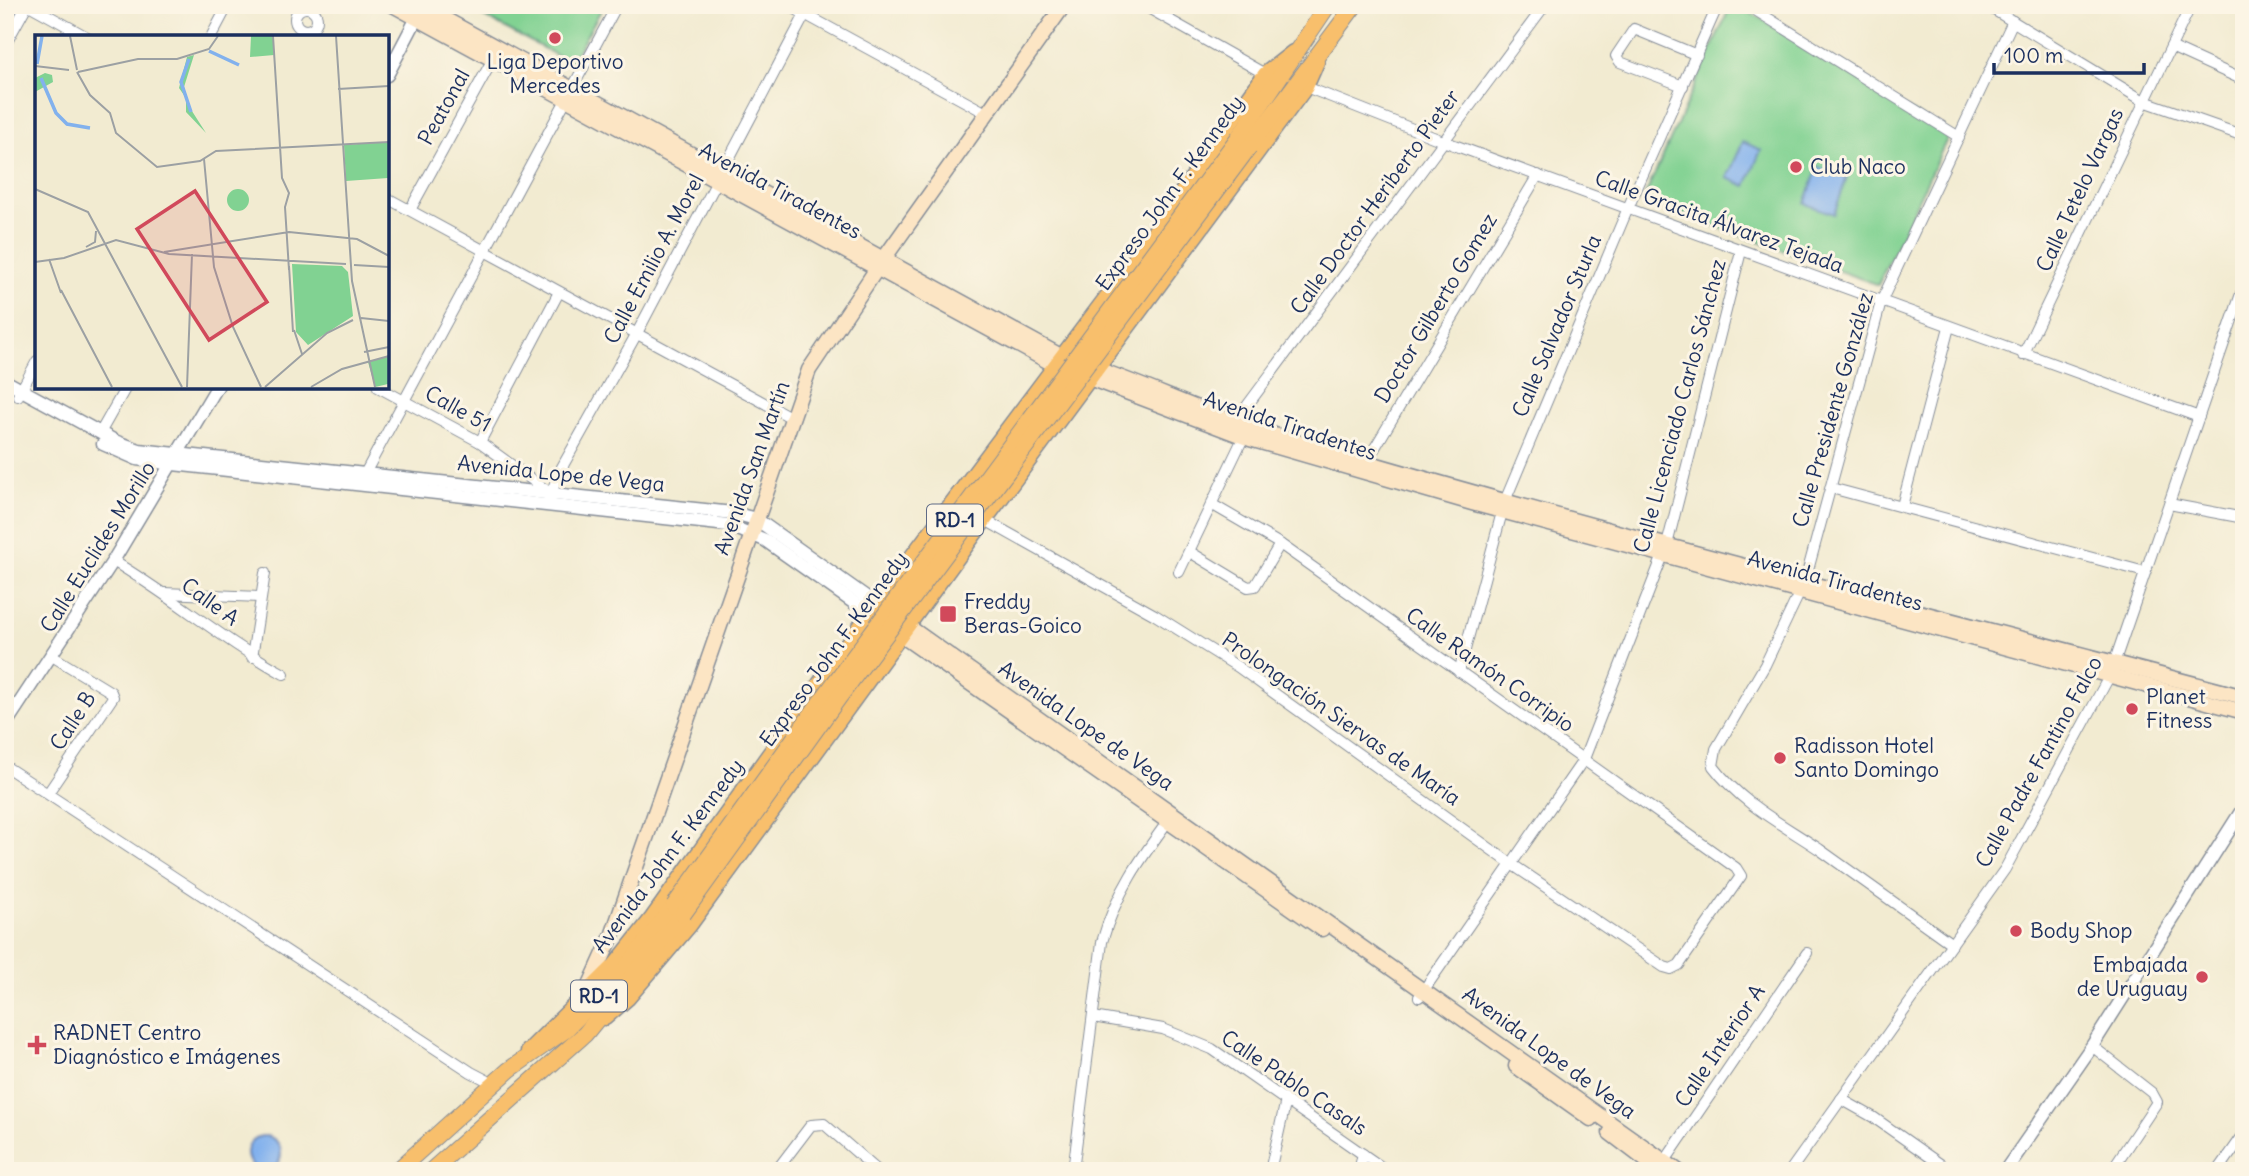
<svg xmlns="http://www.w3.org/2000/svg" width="2249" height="1176" viewBox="0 0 2249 1176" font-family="Delius,sans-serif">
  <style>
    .green { fill: #81d292; stroke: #4e8078; stroke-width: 2 }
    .water { fill: #82b1ed; stroke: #4e70a6; stroke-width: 2 }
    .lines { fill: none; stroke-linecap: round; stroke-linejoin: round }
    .minor-casing { stroke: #868d98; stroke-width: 12 }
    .tertiary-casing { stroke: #868d98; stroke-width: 15 }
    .secondary-casing { stroke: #868d98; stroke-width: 17 }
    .primary-casing { stroke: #868d98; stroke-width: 17 }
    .trunk-casing { stroke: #868d98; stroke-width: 18 }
    .minor { stroke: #fff; stroke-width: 10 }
    .tertiary { stroke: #fff; stroke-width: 12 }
    .secondary { stroke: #fce5c4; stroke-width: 14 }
    .primary { stroke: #f8bf6c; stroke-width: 14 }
    .trunk { stroke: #f8bf6c; stroke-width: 16 }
    .trunk-bridge-casing { stroke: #868d98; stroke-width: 18; stroke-linecap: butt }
    .trunk-bridge { stroke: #f8bf6c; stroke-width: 16 }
    .poi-dot { fill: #d1495b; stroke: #fcf5e5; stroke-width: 2.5 }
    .labels { text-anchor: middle; stroke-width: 6; stroke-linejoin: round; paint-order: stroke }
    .shield { fill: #fcf5e5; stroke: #5e6a86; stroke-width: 2 }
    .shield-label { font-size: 19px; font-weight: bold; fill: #1b2f5e }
    .poi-label { font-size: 21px; fill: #1b2f5e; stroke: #fcf5e5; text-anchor: start }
    .street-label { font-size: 21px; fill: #1b2f5e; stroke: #fcf5e5 }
    .inset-river { fill: none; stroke: #82b1ed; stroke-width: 3.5 }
    .inset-road { fill: none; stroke: #9ca0a3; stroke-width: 2 }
    .view { fill: #d1495b; fill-opacity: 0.15; stroke: #d1495b; stroke-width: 3.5 }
    .inset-edge { fill: none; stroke: #1b2f5e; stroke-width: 3.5 }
  </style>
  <rect width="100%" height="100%" fill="#fcf5e5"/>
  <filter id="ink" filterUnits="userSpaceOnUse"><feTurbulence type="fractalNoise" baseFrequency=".0143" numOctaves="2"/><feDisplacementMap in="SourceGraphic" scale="14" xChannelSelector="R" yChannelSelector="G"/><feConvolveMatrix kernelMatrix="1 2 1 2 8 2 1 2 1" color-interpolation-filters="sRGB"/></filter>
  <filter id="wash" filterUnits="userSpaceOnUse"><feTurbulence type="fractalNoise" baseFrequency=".00686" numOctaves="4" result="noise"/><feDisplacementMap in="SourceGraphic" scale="28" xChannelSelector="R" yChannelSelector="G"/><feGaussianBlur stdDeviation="1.57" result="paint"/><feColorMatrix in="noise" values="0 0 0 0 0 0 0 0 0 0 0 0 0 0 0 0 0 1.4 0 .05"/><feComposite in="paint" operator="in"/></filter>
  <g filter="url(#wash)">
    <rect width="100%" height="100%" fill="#f2ebd1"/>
    <!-- green -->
    <g class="green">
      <polygon points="478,5 604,5 571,63 477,13"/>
      <polygon points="1731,5 1739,5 1949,135 1878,285 1643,200"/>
    </g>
    <!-- water -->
    <g class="water">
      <polygon points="1743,142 1761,150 1746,186 1727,178"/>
      <polygon points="1818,167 1847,177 1834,214 1805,204"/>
      <circle cx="264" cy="1153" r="17"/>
    </g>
  </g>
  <g filter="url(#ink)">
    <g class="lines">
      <defs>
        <g id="minor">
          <polyline points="29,5 87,37"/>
          <polyline points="788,5 988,114"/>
          <polyline points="1143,5 1265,74"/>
          <polyline points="1747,5 1959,137"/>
          <polyline points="1986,5 2144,101 2244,136"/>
          <circle cx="306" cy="19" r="11"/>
          <polyline points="211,37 228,5"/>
          <polyline points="5,45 27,5"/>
          <polyline points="2171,47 2239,78"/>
          <polyline points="1683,86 1620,62 1616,56 1634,29 1697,55"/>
          <polyline points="1306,87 1443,141 2199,417"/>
          <polyline points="387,198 792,418"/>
          <polyline points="410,210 493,59"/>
          <polyline points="2023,355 2191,5"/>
          <polyline points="378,387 480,442 550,493"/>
          <polyline points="18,396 37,361"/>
          <polyline points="1235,422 1545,5"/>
          <polyline points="100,433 126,387"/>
          <polyline points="480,442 559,292"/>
          <polyline points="1367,461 1538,175"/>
          <polyline points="362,479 617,5"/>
          <polyline points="1831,488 2145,572"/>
          <polyline points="549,498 561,469 636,335 810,5"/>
          <polyline points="2169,504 2244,518"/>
          <polyline points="1902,506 1949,327"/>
          <polyline points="985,520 1155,615 1238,667 1510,863 1664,967 1671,969 1679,965 1741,876 1736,868 1280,544 1213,505"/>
          <polyline points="1190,552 1248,587 1255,586 1280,544"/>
          <path d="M 113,561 C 172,596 224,641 284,674"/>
          <polyline points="1179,572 1244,436"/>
          <polyline points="164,593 260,597"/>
          <polyline points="252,657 265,573"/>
          <polyline points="1459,672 1505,501 1628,208 1718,5"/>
          <polyline points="5,700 17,708"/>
          <polyline points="5,766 471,1072 494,1084"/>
          <polyline points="48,793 113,697 111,692 52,656"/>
          <path d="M 1952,944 C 1907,912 1863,880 1819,849 C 1780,823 1742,804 1713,766 L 1716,749 L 1765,665 L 1805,581 L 1881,302 L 2013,21"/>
          <polyline points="1419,997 1584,759 1667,545 1741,251"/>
          <polyline points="1093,1017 1163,1029 1212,1049 1387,1171"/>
          <polyline points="2092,1046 2152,1093 2157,1102 2111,1171"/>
          <polyline points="1841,1099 1873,1117 1950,1171"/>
          <polyline points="1665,1161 1807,953"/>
          <polyline points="776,1171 811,1125 824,1124 878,1171"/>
          <path d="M 1073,1171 L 1102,942 C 1116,892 1141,858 1171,817"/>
          <polyline points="1270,1171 1286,1100"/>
          <polyline points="1359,1171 1363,1154"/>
          <polyline points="1790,1171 2005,869 2110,675 2244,285"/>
          <polyline points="2218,1171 2244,1134"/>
        </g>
        <g id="tertiary">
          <polyline points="387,75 421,10"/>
          <polyline points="5,381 117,442 139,450 733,513 756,519 876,604"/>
          <polyline points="103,444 137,459 173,464 728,525 765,540 870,614"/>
          <polyline points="5,725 113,561 217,387"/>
          <polyline points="2005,1171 2092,1046 2244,807"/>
        </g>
        <g id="secondary">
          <polyline points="393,5 1055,365 1250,439 1472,503 2244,712"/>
          <polyline points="419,5 1066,359"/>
          <path d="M 1088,366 C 1146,385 1200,412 1258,430 C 1584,528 1915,610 2244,697"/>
          <polyline points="899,620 1678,1171"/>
          <polyline points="891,628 1322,929"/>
          <polyline points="589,987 612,936 809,370 878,267 1064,5"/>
          <polyline points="1516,1066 1591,1119"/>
          <polyline points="1610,1133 1660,1171"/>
        </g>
        <g id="primary">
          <polyline points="605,1018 628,998 690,925 985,520 1306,87 1317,62"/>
          <polyline points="528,1051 614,966 652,918 876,604 1132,263 1265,74 1293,52"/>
        </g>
        <g id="trunk">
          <polyline points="1239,137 1328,5"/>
          <polyline points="1249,147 1355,5"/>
          <polyline points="397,1171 509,1070 564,1031 624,971 674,906"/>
          <polyline points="431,1171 585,1034 683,914"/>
        </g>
      </defs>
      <!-- minor casing -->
      <use href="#minor" class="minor-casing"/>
      <!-- tertiary casing -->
      <use href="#tertiary" class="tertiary-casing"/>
      <!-- secondary casing -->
      <use href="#secondary" class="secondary-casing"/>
      <!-- primary casing -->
      <use href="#primary" class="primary-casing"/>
      <!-- trunk casing -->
      <use href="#trunk" class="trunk-casing"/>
      <!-- minor -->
      <use href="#minor" class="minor"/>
      <!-- tertiary -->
      <use href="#tertiary" class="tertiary"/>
      <!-- secondary -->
      <use href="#secondary" class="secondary"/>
      <!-- primary -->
      <use href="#primary" class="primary"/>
      <!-- trunk -->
      <use href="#trunk" class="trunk"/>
      <defs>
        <g id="trunk-bridge">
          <polyline points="674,906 819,704 1239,137"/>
          <polyline points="683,914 839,697 1249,147"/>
        </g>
      </defs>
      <!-- trunk-bridge casing -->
      <use href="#trunk-bridge" class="trunk-bridge-casing"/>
      <!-- trunk-bridge -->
      <use href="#trunk-bridge" class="trunk-bridge"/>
    </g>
  </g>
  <!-- markers -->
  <g class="poi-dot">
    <circle cx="555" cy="38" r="7"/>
    <circle cx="1796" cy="167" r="7"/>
    <rect x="939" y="605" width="18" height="18" rx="3.5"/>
    <circle cx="2132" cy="709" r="7"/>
    <circle cx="1780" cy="758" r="7"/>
    <circle cx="2016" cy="931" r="7"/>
    <circle cx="2202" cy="977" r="7"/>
    <path d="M33.5 1034.5h7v7h7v7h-7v7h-7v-7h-7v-7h7z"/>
  </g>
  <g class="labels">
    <!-- shield labels -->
    <g class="shield">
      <rect x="927" y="504.5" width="56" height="31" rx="5"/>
      <rect x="571" y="980.5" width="56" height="31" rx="5"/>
    </g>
    <g class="shield-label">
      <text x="955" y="527">RD-1</text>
      <text x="599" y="1003">RD-1</text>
    </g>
    <!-- poi labels -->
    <g class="poi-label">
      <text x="555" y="69" text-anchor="middle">Liga Deportivo<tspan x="555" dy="24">Mercedes</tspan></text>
      <text x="1810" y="174">Club Naco</text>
      <text x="964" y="609">Freddy<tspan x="964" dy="24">Beras-Goico</tspan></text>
      <text x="2146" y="704">Planet<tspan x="2146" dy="24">Fitness</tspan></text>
      <text x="1794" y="753">Radisson Hotel<tspan x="1794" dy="24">Santo Domingo</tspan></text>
      <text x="2030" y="938">Body Shop</text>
      <text x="2188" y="972" text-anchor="end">Embajada<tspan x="2188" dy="24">de Uruguay</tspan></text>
      <text x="53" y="1040">RADNET Centro<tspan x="53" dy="24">Diagnóstico e Imágenes</tspan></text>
    </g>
    <!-- street labels -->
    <g class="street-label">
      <text transform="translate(444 107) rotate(-61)" y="7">Peatonal</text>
      <text transform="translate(2080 190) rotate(-65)" y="7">Calle Tetelo Vargas</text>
      <text transform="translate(780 191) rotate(28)" y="7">Avenida Tiradentes</text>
      <text transform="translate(1170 193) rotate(-54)" y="7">Expreso John F. Kennedy</text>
      <text transform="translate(1375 202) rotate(-54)" y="7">Calle Doctor Heriberto Pieter</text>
      <text transform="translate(1719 222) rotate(20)" y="7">Calle Gracita Álvarez Tejada</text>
      <text transform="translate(654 259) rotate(-62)" y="7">Calle Emilio A. Morel</text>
      <text transform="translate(1436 308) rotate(-59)" y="7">Doctor Gilberto Gomez</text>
      <text transform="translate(1557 326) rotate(-67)" y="7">Calle Salvador Sturla</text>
      <text transform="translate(1680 406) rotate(-75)" y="7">Calle Licenciado Carlos Sánchez</text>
      <text transform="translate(458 409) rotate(29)" y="7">Calle 51</text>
      <text transform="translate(1833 410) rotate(-74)" y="7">Calle Presidente González</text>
      <text transform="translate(1290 426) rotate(18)" y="7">Avenida Tiradentes</text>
      <text transform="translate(752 468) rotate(-70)" y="7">Avenida San Martín</text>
      <text transform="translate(561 474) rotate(6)" y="7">Avenida Lope de Vega</text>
      <text transform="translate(98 547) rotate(-58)" y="7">Calle Euclides Morillo</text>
      <text transform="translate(1835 581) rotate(15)" y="7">Avenida Tiradentes</text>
      <text transform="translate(210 602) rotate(36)" y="7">Calle A</text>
      <text transform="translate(834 649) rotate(-54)" y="7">Expreso John F. Kennedy</text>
      <text transform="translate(1490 670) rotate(35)" y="7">Calle Ramón Corripio</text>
      <text transform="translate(1341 719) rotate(35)" y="7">Prolongación Siervas de María</text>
      <text transform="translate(73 721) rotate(-57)" y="7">Calle B</text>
      <text transform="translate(1086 726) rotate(35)" y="7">Avenida Lope de Vega</text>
      <text transform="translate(2039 762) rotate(-61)" y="7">Calle Padre Fantino Falco</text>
      <text transform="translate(668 856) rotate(-53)" y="7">Avenida John F. Kennedy</text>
      <text transform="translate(1720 1046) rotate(-56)" y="7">Calle Interior A</text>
      <text transform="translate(1549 1053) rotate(36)" y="7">Avenida Lope de Vega</text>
      <text transform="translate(1294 1083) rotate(34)" y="7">Calle Pablo Casals</text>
    </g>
  </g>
  <!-- overview -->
  <g transform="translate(35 35)">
    <rect width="354" height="354" fill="#f2ebd1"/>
    <path d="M 216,1 L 238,1 L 239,20 L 215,22 ZM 159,20 L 149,52 L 155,73 L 171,98 L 151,77 L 151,63 L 144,53 L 152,22 ZM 10,38 L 17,40 L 18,47 L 0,57 L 0,43 ZM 353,107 L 353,143 L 311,146 L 309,110 ZM192 165a11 11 0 1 1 22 0a11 11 0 1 1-22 0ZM 257,229 L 307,231 L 313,237 L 318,281 L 273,310 L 261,297 ZM 353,321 L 353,349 L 340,352 L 333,327 Z" fill="#81d292"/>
    <path class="inset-river" d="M 174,16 L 204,30M 154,24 L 146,47 L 156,77M 2,29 L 7,1M 6,43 L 21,78 L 32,89 L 55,93"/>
    <path class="inset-road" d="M 35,1 L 42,35M 238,1 L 247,143 L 254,158 L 250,172 L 254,235M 301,1 L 317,246 L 340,352M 0,31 L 34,35M 42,37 L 55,60 L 75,78 L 81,98 L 122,132 L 165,126 L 181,116 L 354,107M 43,37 L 103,24 L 142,24 L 174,14 L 183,1M 303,54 L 354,51M 169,124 L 179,232 L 198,292 L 226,352M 0,154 L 53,177 L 147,352M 51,212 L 60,207 L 61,196M 129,217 L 254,197 L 322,204 L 354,221M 14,224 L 26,258M 0,227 L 29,223 L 81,205 L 134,219 L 311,229M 319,230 L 354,232M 254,231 L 258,297M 26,255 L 77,352M 326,283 L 354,286M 259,295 L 267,319M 329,317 L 354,312M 152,352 L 157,219M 230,352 L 292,298 L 318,285M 276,352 L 307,334 L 354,321"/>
    <path class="view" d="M 160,156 L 232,267 L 174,305 L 102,194 Z"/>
    <rect width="354" height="354" class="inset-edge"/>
  </g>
  <!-- margin -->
  <rect width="2249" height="1176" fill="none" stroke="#fcf5e5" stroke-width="28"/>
  <!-- scale -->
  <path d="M1994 63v10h150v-10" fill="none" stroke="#1b2f5e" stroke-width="3.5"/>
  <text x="2004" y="63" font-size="21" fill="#1b2f5e" stroke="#fcf5e5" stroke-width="5" paint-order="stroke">100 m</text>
</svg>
